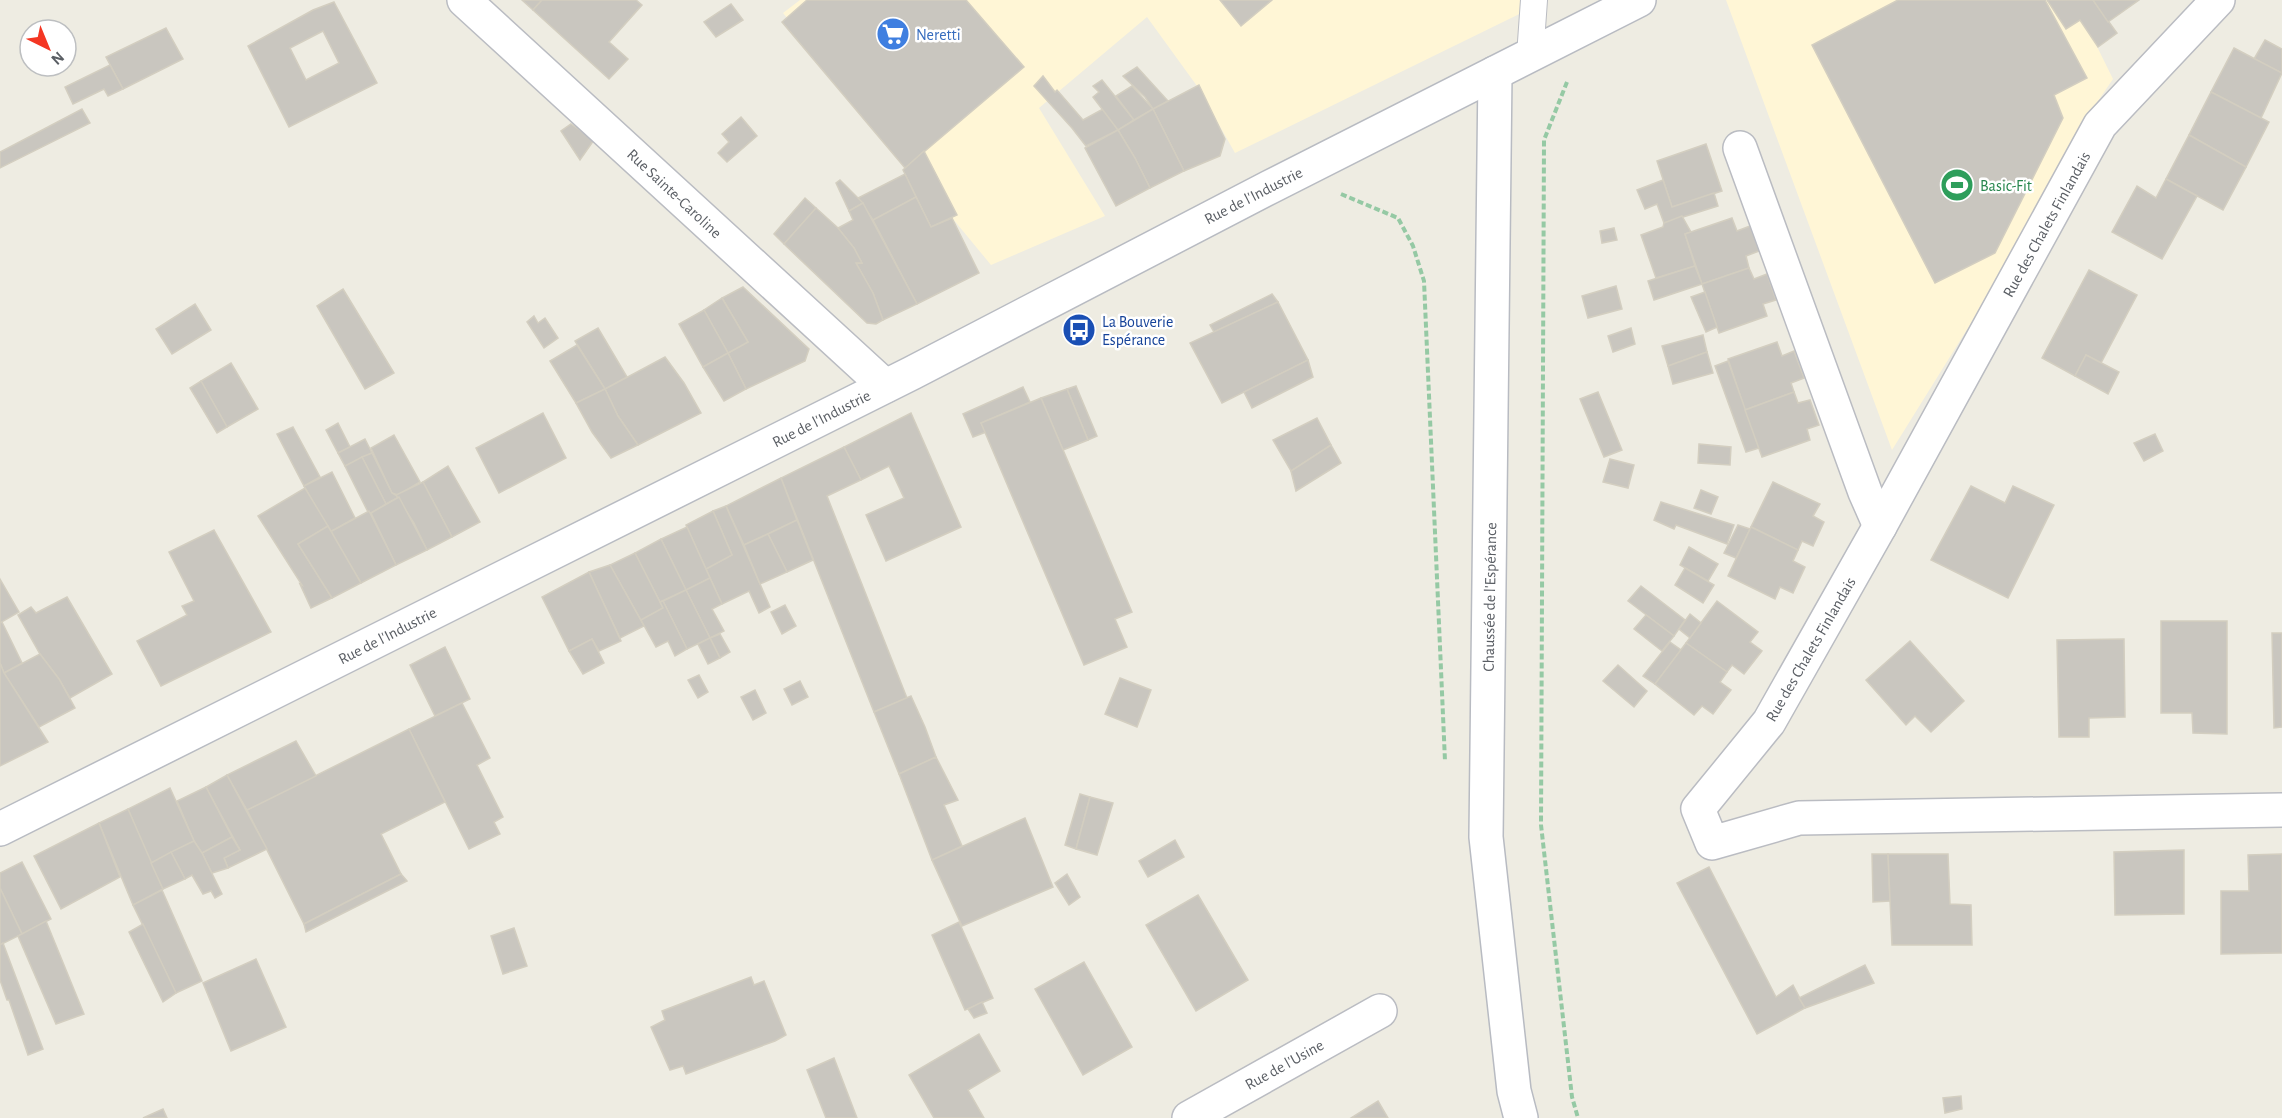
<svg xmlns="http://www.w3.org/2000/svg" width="2282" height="1118" viewBox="0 0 2282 1118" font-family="'Alegreya Sans',sans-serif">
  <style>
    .commercial { fill: #fff6d6 }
    .building { fill: #c9c6bf; stroke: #d3cec0; stroke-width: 1.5; fill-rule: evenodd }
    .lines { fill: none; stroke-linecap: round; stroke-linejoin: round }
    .lane-casing { stroke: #babcc2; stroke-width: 28 }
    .street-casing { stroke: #babcc2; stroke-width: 36 }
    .secondary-casing { stroke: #b8bbc2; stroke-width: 36 }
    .path { stroke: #95c9a4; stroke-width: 4; stroke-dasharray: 6 3; stroke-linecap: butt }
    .lane { stroke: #fff; stroke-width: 26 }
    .street { stroke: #fff; stroke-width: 33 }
    .secondary { stroke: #fff; stroke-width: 33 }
    .labels { text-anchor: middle; stroke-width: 5; stroke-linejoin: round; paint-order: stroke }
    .shop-label { font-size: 16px; fill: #366cbe; stroke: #fff; text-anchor: start }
    .leisure-label { font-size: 16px; fill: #27864d; stroke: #fff; text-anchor: start }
    .street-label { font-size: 16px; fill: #5a5e64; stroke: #fff }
    .transit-label { font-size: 16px; fill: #164399; stroke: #fff; text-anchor: start }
  </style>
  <rect width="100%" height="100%" fill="#eeece2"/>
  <!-- commercial -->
  <g class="commercial">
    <polygon points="800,0 1548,0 1235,153 1197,86 1147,17 1039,108 1105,216 991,265 783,13"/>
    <polygon points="1726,0 2074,0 2113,79 2085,120 1971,323 1892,450"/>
  </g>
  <!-- building -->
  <g class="building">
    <polygon points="522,0 542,0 533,10"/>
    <polygon points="542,0 636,0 642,5 609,42 628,59 609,79 533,10"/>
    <polygon points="807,0 966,0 1024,67 905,168 782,22"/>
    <polygon points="1220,0 1272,0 1241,26"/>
    <polygon points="1898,0 2045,0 2087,78 2054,95 2063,118 1995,253 1935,283 1812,45"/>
    <polygon points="2047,0 2093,0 2117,33 2098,47 2080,20 2066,29"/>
    <polygon points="2093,0 2139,0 2108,22"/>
    <path d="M 334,2 L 377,83 L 289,127 L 248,46 L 313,10 ZM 323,31 L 339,63 L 306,80 L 290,48 Z"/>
    <polygon points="731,4 743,20 716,37 704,22"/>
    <polygon points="166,28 183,59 123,89 106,57"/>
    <polygon points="2265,40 2282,49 2282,73 2254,59"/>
    <polygon points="2234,48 2282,73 2261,118 2211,92"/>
    <polygon points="110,65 123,89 108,96 104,89 73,104 65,87"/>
    <polygon points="1137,67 1168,101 1153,109 1145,97 1123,76"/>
    <polygon points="1043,76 1055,92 1057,90 1083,120 1103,109 1118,130 1086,146 1072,128 1034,86"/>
    <polygon points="1102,80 1134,120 1118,130 1093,97 1099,92 1093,86"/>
    <polygon points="1199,85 1225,139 1220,156 1184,171 1153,109"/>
    <polygon points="1132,86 1153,109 1134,120 1116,96"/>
    <polygon points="2211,92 2269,122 2246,167 2189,135"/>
    <polygon points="82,109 90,123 0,168 0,152"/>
    <polygon points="1153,109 1184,171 1150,188 1135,158 1118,130"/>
    <polygon points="741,117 757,136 727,162 718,153 729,142 722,134"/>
    <polygon points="571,124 594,140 580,160 561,131"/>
    <polygon points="1118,130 1135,158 1150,188 1116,206 1085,148"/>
    <polygon points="2189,135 2246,167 2223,210 2166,179"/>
    <polygon points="1706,144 1722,191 1672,207 1657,161"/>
    <polygon points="924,151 957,215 931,227 903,170"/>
    <polygon points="905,174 916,197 873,220 858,198"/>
    <polygon points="2166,179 2197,196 2162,259 2112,232 2137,186 2156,198"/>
    <polygon points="840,180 863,203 849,211 836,183"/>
    <polygon points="1663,180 1672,207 1714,193 1718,206 1664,223 1657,204 1645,209 1637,190"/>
    <polygon points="916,197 931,227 952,218 979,273 917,304 873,220"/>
    <polygon points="805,198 816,208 784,244 774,234"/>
    <polygon points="863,203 917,304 883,320 873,293 856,263 862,263 854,248 838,228 853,220 849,211"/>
    <polygon points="816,208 838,228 854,248 862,263 856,263 873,293 883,320 876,324 867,323 784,244"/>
    <polygon points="1682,216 1691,232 1685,234 1695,266 1656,278 1641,235 1663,227 1664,223"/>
    <polygon points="1732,218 1737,231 1750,226 1759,251 1746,256 1749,268 1702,284 1685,234"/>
    <polygon points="1614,228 1617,240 1602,243 1600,231"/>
    <polygon points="1695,266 1702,284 1654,300 1648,281"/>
    <polygon points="1749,268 1754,279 1767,274 1776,300 1763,304 1767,316 1719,333 1702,284"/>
    <polygon points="2089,270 2137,295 2101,363 2086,355 2075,376 2042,358"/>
    <polygon points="1616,286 1622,309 1588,318 1582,296"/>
    <polygon points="743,287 809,349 805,361 746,389 728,353 748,342 722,298"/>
    <polygon points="343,289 394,373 365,389 317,306"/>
    <polygon points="1705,292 1717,327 1706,332 1691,297"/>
    <polygon points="1272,294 1278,302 1214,332 1210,325"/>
    <polygon points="722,298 748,342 728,353 704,310"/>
    <polygon points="1278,302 1308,360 1222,403 1190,343"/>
    <polygon points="195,304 211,330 172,354 156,329"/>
    <polygon points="704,310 728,353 703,367 679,324"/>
    <polygon points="534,316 538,323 545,318 558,338 544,348 527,322"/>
    <polygon points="598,328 627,377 605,389 575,341"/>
    <polygon points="1631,328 1635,344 1613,352 1608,336"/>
    <polygon points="1703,335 1707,352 1668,366 1662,346"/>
    <polygon points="1777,342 1782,356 1794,351 1804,378 1791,383 1794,392 1745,410 1728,359"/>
    <polygon points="577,345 605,389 576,403 550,361"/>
    <polygon points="1707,352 1713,373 1673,384 1668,366"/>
    <polygon points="728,353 746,389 724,401 703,367"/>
    <polygon points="2086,355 2119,372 2108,394 2075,376"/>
    <polygon points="665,357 684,383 701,413 638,445 618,416 605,389"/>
    <polygon points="1308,360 1313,377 1252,408 1244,392"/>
    <polygon points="1728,361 1759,448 1746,452 1715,366"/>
    <polygon points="231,363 258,409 227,427 201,381"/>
    <polygon points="201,381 227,427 217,433 190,388"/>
    <polygon points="1076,386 1097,436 1088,440 1067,389"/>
    <polygon points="1023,387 1030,402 981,423 986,432 973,437 963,414"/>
    <polygon points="605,389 618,416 638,445 611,458 592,432 576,403"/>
    <polygon points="1067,389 1088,440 1063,450 1041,398"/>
    <polygon points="1598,392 1622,450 1604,457 1580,399"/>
    <polygon points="1794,392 1798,403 1810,400 1819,425 1807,429 1810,440 1762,457 1745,410"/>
    <polygon points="1041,398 1132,612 1115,619 1127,647 1084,665 981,423"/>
    <polygon points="543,413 566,458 499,493 476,448"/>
    <polygon points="911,413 961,527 886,561 866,515 904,498 889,466 861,480 844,447"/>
    <polygon points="1317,418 1331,445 1291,471 1273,440"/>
    <polygon points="338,423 350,447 338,453 326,430"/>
    <polygon points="293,427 320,477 304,486 277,434"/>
    <polygon points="2155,434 2163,451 2144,461 2134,443"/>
    <polygon points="394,435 420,482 398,495 392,493 371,448"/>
    <polygon points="365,439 372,453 345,466 338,453"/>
    <polygon points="1699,444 1731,447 1730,465 1698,463"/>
    <polygon points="1331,445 1341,463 1296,491 1291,471"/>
    <polygon points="844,447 861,480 827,496 907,698 874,712 781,478"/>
    <polygon points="372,453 392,493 399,497 386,504 362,457"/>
    <polygon points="362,457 386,504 371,513 368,512 345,466"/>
    <polygon points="1610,459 1634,465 1628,488 1603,482"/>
    <polygon points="448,466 480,522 452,537 423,482"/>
    <polygon points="332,472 355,518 330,532 304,486"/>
    <polygon points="781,478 797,520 744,545 726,506"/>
    <polygon points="423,482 452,537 427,550 414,523 396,495"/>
    <polygon points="1773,482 1820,504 1813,516 1824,522 1813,546 1802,541 1798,550 1751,527"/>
    <polygon points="1971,486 2005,503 2013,486 2054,505 2008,598 1931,560"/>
    <polygon points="305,488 328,526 298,544 332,598 311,608 300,584 302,585 258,516"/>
    <polygon points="1701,490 1718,497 1711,514 1694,508"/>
    <polygon points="399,497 427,550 396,565 371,513"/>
    <polygon points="1661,502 1734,525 1727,544 1676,525 1674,529 1654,520"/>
    <polygon points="726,506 770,607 759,613 749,591 722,604 706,569 732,555 713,511"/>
    <polygon points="369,511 396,565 361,583 330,532"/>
    <polygon points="713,511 732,555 706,569 686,525"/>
    <polygon points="797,520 813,560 787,572 768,534"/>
    <polygon points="1738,525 1750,529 1736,558 1724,553"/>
    <polygon points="328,526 361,583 332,598 298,544"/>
    <polygon points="687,527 710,578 686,590 661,539"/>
    <polygon points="1751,527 1798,550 1793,561 1805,567 1793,593 1780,587 1775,599 1728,576"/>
    <polygon points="214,530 271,632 161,686 137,641 187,615 182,606 194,601 169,552"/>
    <polygon points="768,534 787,572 760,584 744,545"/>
    <polygon points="661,539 686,590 660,602 635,553"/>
    <polygon points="1689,547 1718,564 1708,581 1680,565"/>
    <polygon points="635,553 663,608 641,620 610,565"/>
    <polygon points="610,565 644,626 620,638 589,572"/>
    <polygon points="1685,568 1714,585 1703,603 1675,585"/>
    <polygon points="589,572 621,641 599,651 592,639 569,651 542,597"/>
    <polygon points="710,578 722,604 712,609 724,631 710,638 686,590"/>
    <polygon points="0,579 19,612 0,623"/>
    <polygon points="1641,586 1685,620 1674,636 1628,601"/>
    <polygon points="686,590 710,638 687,649 663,601"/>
    <polygon points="67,597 112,674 70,698 59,679 40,654 18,615 31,607 36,613"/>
    <polygon points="663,601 687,649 675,656 668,641 656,647 641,620 663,608 660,602"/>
    <polygon points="1717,601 1758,632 1750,642 1762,651 1744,674 1732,665 1727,672 1686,643"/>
    <polygon points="785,605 796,626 782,634 771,612"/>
    <polygon points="1690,614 1701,623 1690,638 1679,629"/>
    <polygon points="1646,615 1674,636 1662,651 1634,629"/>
    <polygon points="2161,621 2227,621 2227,734 2193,733 2192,713 2161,713"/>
    <polygon points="2,622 22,663 4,673 0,663 0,623"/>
    <polygon points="2272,633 2282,633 2282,727 2274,728"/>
    <polygon points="720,634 730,652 720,658 710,638"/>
    <polygon points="710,638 720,658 708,664 698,644"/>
    <polygon points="592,639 604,663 583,674 569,651"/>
    <polygon points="2124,639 2125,717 2089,718 2089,737 2059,737 2057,640"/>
    <polygon points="1910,641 1964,701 1931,732 1915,716 1906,725 1866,680"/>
    <polygon points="1670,642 1681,650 1655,684 1643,676"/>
    <polygon points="1686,643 1727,672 1720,682 1731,690 1713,714 1702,706 1694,715 1655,684"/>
    <polygon points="445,647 470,699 435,716 410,665"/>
    <polygon points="40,654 59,679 75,708 39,727 4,673"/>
    <polygon points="0,663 4,673 48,742 0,766"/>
    <polygon points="1618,665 1647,691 1634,707 1603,681"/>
    <polygon points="699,675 708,692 698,698 688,680"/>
    <polygon points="1120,678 1151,690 1137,727 1105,714"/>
    <polygon points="800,681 808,697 792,705 784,689"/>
    <polygon points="755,690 766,713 753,720 741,697"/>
    <polygon points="911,696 925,727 936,757 899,774 874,712"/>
    <polygon points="462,703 490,758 477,765 503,817 494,822 500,834 469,849 409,729"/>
    <polygon points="409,729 445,802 381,834 401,874 304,924 247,810"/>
    <polygon points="296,741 316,776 247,810 227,775"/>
    <polygon points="936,757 958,800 944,805 962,846 932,860 899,774"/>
    <polygon points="227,775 267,849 228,868 224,858 240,850 206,787"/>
    <polygon points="206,787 232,837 202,853 194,841 177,801"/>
    <polygon points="170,788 194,841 151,863 128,809"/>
    <polygon points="1080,794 1090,797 1076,849 1065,845"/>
    <polygon points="1090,797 1113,803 1097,855 1076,849"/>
    <polygon points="128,809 163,889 133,905 99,823"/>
    <polygon points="1025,818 1053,887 962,926 932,860"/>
    <polygon points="99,823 120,877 61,909 34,856"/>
    <polygon points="232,837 240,850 224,858 228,868 212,873 202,853"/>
    <polygon points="1175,840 1184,857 1148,877 1139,861"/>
    <polygon points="194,841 202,853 222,894 215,898 211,891 203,894 192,875 185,879 171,852"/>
    <polygon points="2184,850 2184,914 2115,915 2114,852"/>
    <polygon points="171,852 185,879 163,889 151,863"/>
    <polygon points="1872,854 1888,854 1890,901 1873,902"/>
    <polygon points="1888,854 1948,854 1950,904 1971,905 1972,945 1892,945"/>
    <polygon points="2282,854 2282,953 2221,954 2221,891 2249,891 2248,855"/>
    <polygon points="22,862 51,919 22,934 0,888 0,873"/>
    <polygon points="1709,867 1776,997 1793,985 1805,1008 1757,1034 1677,883"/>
    <polygon points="401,874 407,881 306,932 304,924"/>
    <polygon points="1067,874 1080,897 1069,905 1055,883"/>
    <polygon points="0,888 22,934 0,945"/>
    <polygon points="162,890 202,981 176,993 133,905"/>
    <polygon points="1198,895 1248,980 1196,1011 1146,925"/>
    <polygon points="46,921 84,1014 56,1024 18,936"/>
    <polygon points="959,922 993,998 965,1010 932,935"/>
    <polygon points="143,924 176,993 163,1002 129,932"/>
    <polygon points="514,928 527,966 503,974 491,936"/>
    <polygon points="3,943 43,1049 28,1055 9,1000 7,1000 0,980 0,945"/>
    <polygon points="256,959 286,1027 231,1051 203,983"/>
    <polygon points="1084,962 1132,1047 1083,1075 1035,989"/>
    <polygon points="1865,965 1874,983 1805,1008 1799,998"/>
    <polygon points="751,977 754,985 764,981 786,1035 775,1041 686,1074 683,1066 670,1070 651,1027 665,1020 662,1011"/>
    <polygon points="982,1002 987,1013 974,1018 968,1009"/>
    <polygon points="979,1034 1000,1071 968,1090 984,1118 934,1118 909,1075"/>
    <polygon points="834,1058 857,1118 826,1118 807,1070"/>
    <polygon points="1961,1096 1962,1109 1945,1113 1943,1098"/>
    <polygon points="1378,1101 1388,1118 1351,1118"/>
    <polygon points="163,1109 167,1118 143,1118"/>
  </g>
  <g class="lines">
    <defs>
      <polyline id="lane" points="1530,56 1534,0"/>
      <g id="street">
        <polyline points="464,0 885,386"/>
        <polyline points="2218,0 2100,125 1880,526 1769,722 1698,809 1712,843 1799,818 2282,810"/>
        <polyline points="1740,148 1865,492 1880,526"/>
        <polyline points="1189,1118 1380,1011"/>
      </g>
      <g id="secondary">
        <polyline points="1495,73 1486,837 1514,1091 1521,1118"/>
        <polyline points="0,829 912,373 1270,187 1639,0"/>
      </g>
    </defs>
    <!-- lane casing -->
    <use href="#lane" class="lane-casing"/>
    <!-- street casing -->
    <use href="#street" class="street-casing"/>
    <!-- secondary casing -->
    <use href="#secondary" class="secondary-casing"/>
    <!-- path -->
    <g class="path">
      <polyline points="1567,82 1544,140 1541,825 1572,1097 1578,1118"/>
      <polyline points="1341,194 1398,218 1413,246 1424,281 1445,761"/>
    </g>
    <!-- lane -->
    <use href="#lane" class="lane"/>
    <!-- street -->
    <use href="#street" class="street"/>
    <!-- secondary -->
    <use href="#secondary" class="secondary"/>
  </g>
  <!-- icons -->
  <defs>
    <symbol id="supermarket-disc" viewBox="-11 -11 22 22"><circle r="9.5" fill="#3f7fe0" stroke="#fff"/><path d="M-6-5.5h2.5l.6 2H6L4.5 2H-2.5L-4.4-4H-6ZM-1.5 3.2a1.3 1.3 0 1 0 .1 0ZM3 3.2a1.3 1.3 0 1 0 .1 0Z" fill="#fff"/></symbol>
    <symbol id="stadium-disc" viewBox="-11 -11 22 22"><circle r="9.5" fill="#2e9e5b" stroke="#fff"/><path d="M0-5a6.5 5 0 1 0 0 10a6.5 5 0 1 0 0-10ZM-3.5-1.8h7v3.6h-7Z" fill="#fff"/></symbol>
    <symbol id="bus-disc" viewBox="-11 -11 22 22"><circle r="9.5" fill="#1a4fb4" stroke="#fff"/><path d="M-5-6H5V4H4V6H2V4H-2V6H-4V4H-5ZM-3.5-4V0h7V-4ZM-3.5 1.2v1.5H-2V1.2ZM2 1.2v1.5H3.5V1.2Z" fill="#fff"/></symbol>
  </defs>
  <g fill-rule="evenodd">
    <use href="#supermarket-disc" x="874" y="15" width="38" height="38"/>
    <use href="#stadium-disc" x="1938" y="166" width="38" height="38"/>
    <use href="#bus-disc" x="1060" y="311" width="38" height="38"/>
  </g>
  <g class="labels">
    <!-- shop labels -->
    <g class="shop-label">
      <text x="916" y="40">Neretti</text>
    </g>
    <!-- leisure labels -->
    <g class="leisure-label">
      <text x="1980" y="191">Basic-Fit</text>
    </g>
    <!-- street labels -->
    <g class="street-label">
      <text transform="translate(675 193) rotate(43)" y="6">Rue Sainte-Caroline</text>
      <text transform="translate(1253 195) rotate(-27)" y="6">Rue de l'Industrie</text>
      <text transform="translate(2046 224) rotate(-61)" y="6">Rue des Chalets Finlandais</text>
      <text transform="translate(821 418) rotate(-27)" y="6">Rue de l'Industrie</text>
      <text transform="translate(1489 597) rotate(-89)" y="6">Chaussée de l'Espérance</text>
      <text transform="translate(387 635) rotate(-27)" y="6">Rue de l'Industrie</text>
      <text transform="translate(1810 649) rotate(-60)" y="6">Rue des Chalets Finlandais</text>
      <text transform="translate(1284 1064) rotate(-29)" y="6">Rue de l'Usine</text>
    </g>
    <!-- transit labels -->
    <g class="transit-label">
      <text x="1102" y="327">La Bouverie<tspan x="1102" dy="18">Espérance</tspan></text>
    </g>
  </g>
  <!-- north arrow -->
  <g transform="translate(48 48) rotate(137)"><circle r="28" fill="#ffffff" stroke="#bdbfc1" stroke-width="1.5"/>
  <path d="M0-4.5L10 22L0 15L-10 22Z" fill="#f43623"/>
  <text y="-9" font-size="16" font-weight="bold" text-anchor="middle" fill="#5a5e64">N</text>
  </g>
</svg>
